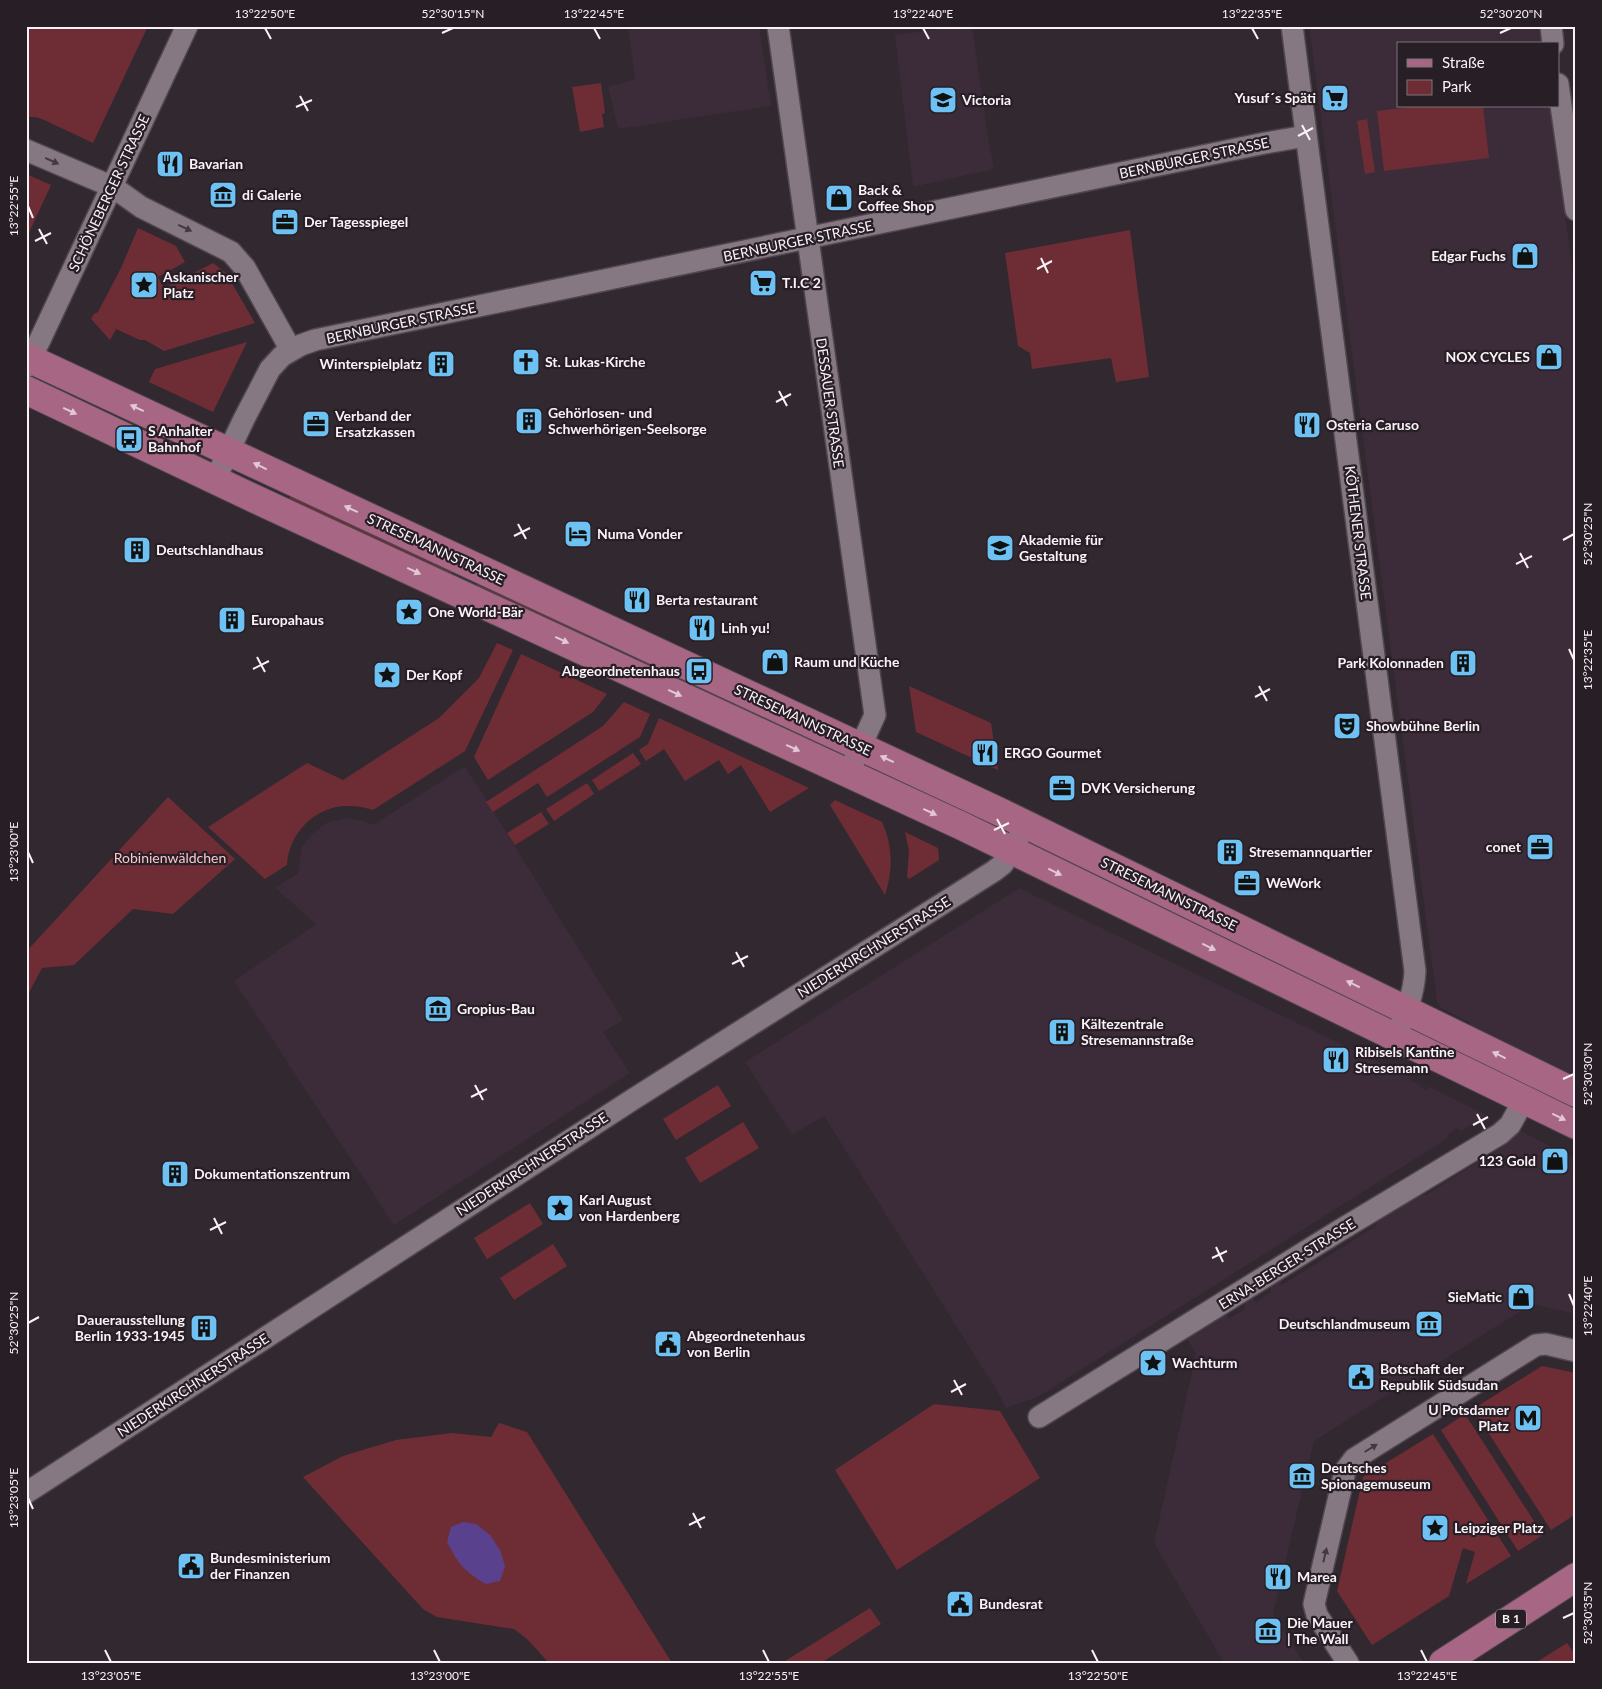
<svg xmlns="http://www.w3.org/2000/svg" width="1602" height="1689" viewBox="0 0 1602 1689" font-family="Lato,sans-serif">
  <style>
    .built { fill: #3c2b38 }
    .green { fill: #6e2d35 }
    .water { fill: #59418e }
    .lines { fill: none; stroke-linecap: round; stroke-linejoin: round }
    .minor-casing { stroke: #50464e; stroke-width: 24 }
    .major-casing { stroke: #50464e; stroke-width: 30 }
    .minor { stroke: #857882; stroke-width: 21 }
    .major { stroke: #a76683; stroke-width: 28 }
    .oneway { fill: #443942 }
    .oneway2 { fill: #e0c8d4 }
    .ticks { fill: none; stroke: #f9f2f7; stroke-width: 2 }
    .labels { text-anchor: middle; stroke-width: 4.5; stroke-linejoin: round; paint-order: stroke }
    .shield { fill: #281e26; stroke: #bab2b8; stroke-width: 1 }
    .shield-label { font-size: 12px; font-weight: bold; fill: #f9f2f7 }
    .poi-label { font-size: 14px; font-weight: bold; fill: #f9f2f7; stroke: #281e26; text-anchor: start }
    .street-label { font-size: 14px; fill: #f9f2f7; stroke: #281e26 }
    .park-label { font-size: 14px; fill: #fbc6c8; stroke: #281e26 }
    .neatline { fill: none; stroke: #f9f2f7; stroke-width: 2 }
    .ticks-label { font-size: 12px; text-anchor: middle; fill: #f9f2f7 }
  </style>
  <rect width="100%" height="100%" fill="#322830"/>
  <!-- built -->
  <g class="built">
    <polygon points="628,26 759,26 771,106 618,129 608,86 635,80"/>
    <polygon points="963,26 972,26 988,137 994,169 913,187 895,35"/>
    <polygon points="1309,26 1540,26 1543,44 1398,44 1398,106 1551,106 1576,298 1576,1082 1467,1029 1470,1023 1441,1008 1437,1002"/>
    <polygon points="465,766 623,1020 603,1032 630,1073 394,1225 234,981 316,924 275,888 298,873 302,847 311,835 326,823 345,818 364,821 373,825"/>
    <polygon points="1019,888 1411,1078 1410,1080 1421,1085 1420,1086 1428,1091 1428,1086 1486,1115 1461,1131 1457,1128 1447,1135 1448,1138 1038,1397 1006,1408 999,1394 824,1116 792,1135 745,1062"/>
    <polygon points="1518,1130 1576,1159 1576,1314 1532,1304 1314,1441 1273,1614 1304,1663 1224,1663 1154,1543 1196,1354 1187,1339 1224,1315 1226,1315 1230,1318 1245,1309 1244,1303 1251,1298 1253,1299 1256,1302 1271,1292 1270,1286 1276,1282 1279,1282 1282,1285 1376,1226 1379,1218 1417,1194 1426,1195 1500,1148 1503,1140"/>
  </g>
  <!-- green -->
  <g class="green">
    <polygon points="26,26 148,26 93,143 42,119 35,117 26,117"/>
    <polygon points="601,83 605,113 602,114 604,127 580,132 572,87"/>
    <polygon points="1417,106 1483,106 1489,158 1384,171 1377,111"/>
    <polygon points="1367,119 1375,172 1365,174 1357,121"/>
    <polygon points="26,174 51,185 26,239"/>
    <polygon points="138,228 176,246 185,262 158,277 164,288 213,263 226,273 255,323 164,351 145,340 140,340 116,329 110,340 91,319 94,314 98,312 121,268"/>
    <polygon points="1130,230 1149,377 1116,382 1111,358 1032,369 1030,353 1018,346 1005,253"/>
    <polygon points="247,342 213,412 149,382 155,369"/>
    <polygon points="291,495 453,569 451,575 289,502"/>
    <polygon points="478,582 610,644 608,648 476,588"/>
    <path d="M 497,643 L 513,650 L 465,751 L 373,810 C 366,808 358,806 350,806 C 317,804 288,833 287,865 L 265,879 L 208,827 L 307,763 L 343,780 L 439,718 L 479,678 Z"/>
    <polygon points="521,654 607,694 593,712 488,780 474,757"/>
    <polygon points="638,657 752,709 750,714 636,663"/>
    <polygon points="909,686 991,723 998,770 916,732"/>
    <polygon points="624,702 650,714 640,737 547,797 538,783 493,812 486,802 603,726"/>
    <polygon points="659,718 809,788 770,812 741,765 728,774 719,760 685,781 664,749 646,761 639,750 648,744"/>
    <polygon points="633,753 641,764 599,791 592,780"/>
    <polygon points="587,783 594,794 554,821 546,809"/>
    <polygon points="168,797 235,859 173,914 133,909 74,965 42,968 26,998 26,952"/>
    <path d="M 835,800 L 882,822 C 893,846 893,870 885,895 L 830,805 Z"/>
    <polygon points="541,812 549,824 515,845 507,833"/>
    <polygon points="905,832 938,848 939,860 909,879 907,877 909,851"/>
    <polygon points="1062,852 1124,883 1125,896 1057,862"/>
    <polygon points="718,1085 731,1106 676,1140 663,1119"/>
    <polygon points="743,1122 759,1148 700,1183 685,1158"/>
    <polygon points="530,1203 543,1224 487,1259 474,1238"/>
    <polygon points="553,1244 567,1266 514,1300 500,1278"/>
    <polygon points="1542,1366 1576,1373 1576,1514 1551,1530 1473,1409"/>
    <polygon points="934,1404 1000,1411 1040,1478 897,1570 835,1470"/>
    <polygon points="1465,1414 1543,1535 1518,1551 1441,1430"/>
    <polygon points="499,1423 527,1432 672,1663 549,1663 527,1639 514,1629 437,1617 423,1609 303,1477 343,1456 396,1440 452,1433 491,1437"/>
    <polygon points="1433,1434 1511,1556 1466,1584 1475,1552 1463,1548 1449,1596 1372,1645 1337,1591 1363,1477"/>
    <polygon points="870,1608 881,1624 821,1663 782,1663"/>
    <polygon points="1567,1643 1576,1656 1576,1663 1535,1663"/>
  </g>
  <!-- water -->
  <path class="water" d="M 463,1522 L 476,1524 L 490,1535 L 500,1550 L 505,1566 L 500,1581 L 486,1584 C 464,1571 459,1565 447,1542 L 451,1527 Z"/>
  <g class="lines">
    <defs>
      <g id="minor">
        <polyline points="778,26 875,715 848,774"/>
        <path d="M 1292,26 L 1415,971 C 1414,995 1405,1016 1395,1038"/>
        <polyline points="1551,26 1553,44"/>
        <polyline points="1558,84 1576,210"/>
        <polyline points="26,150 113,187 141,207 231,252 245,268 291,350"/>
        <polyline points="26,367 39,342 187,26"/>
        <polyline points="215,480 244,419 270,369 282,356 301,345 315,340 1265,143 1306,136"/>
        <polyline points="1039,1417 1337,1232 1500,1134 1510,1125 1524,1100"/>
        <polyline points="26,1493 635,1098 994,871 1003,864 1026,825"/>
        <polyline points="1348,1663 1317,1615 1314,1604 1345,1471 1354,1459 1536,1345 1546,1344 1576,1351"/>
      </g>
      <g id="major">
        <polyline points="26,357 998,811 1576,1093"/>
        <polyline points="26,390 253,498 962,826 1576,1125"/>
        <polyline points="1443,1663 1576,1577"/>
      </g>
    </defs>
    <!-- minor casing -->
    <use href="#minor" class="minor-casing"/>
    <!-- major casing -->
    <use href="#major" class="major-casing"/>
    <!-- minor -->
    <use href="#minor" class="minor"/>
    <!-- major -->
    <use href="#major" class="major"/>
  </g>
  <!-- one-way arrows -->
  <defs><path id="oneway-solid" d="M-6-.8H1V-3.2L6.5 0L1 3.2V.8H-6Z" transform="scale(1.25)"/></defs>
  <g class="oneway">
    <use href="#oneway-solid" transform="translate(52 161) rotate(24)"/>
    <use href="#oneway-solid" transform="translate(185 228) rotate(25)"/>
    <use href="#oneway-solid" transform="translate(1371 1448) rotate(-32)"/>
    <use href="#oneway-solid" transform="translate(1325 1555) rotate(-77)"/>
  </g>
  <g class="oneway2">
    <use href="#oneway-solid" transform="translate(137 408) rotate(-155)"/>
    <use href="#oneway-solid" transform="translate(70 411) rotate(25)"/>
    <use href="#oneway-solid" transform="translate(260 466) rotate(-154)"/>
    <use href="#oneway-solid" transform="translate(351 509) rotate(-155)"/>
    <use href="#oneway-solid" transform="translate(414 571) rotate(25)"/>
    <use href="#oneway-solid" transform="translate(562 640) rotate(25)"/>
    <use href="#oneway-solid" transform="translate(675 693) rotate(25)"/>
    <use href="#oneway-solid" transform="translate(793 748) rotate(25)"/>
    <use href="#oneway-solid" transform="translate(887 759) rotate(-155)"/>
    <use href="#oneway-solid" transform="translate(930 812) rotate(25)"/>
    <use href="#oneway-solid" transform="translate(1055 872) rotate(26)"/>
    <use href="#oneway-solid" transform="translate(1209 947) rotate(26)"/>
    <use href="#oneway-solid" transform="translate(1353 984) rotate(-154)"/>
    <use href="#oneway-solid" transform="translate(1499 1055) rotate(-154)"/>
    <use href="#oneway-solid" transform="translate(1559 1117) rotate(26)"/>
  </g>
  <!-- ticks -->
  <path class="ticks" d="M 265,28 L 271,39M 594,28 L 600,39M 923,28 L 929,39M 1252,28 L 1258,39M 442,33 L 453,28M 1500,33 L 1511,28M 300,96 L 308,111M 296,107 L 312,100M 1302,125 L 1310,140M 1298,136 L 1313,128M 28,206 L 33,218M 39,229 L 47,244M 35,241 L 51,233M 1041,258 L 1048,273M 1037,269 L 1052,261M 779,391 L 787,406M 776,402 L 791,394M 518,524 L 526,539M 514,536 L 530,528M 1563,540 L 1574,534M 1520,553 L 1528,568M 1516,564 L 1532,556M 1569,649 L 1574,660M 257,657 L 265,672M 253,669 L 269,661M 1259,686 L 1267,701M 1255,697 L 1270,689M 997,819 L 1005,834M 994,830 L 1009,823M 28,852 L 33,863M 736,952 L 744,967M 732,964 L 748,956M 1563,1079 L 1574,1074M 475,1085 L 483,1100M 471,1097 L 487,1089M 1477,1114 L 1485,1129M 1473,1125 L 1488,1117M 214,1218 L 222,1234M 210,1230 L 226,1222M 1216,1247 L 1223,1262M 1212,1258 L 1227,1251M 1569,1294 L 1574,1306M 28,1323 L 39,1317M 954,1380 L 962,1395M 951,1392 L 966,1384M 28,1498 L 33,1509M 693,1513 L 701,1528M 689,1525 L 705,1517M 1563,1618 L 1574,1613M 105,1650 L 111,1662M 434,1650 L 440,1662M 763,1650 L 769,1662M 1092,1650 L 1098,1662M 1421,1650 L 1427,1662"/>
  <!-- icons -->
  <defs>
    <symbol id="supermarket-square" viewBox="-11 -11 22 22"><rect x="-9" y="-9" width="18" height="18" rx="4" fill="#6dc2f3" stroke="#281e26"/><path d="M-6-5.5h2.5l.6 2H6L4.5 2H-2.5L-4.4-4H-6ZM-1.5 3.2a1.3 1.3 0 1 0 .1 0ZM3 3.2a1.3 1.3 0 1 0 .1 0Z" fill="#111"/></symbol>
    <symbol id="university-square" viewBox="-11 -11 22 22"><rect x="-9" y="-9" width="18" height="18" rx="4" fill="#6dc2f3" stroke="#281e26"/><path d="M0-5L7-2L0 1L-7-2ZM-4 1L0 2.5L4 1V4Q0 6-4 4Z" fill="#111"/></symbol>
    <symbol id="restaurant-square" viewBox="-11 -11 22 22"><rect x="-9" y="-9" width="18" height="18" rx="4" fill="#6dc2f3" stroke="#281e26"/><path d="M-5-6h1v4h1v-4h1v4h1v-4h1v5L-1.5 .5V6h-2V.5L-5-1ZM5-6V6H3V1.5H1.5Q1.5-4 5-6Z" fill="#111"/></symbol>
    <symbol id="museum-square" viewBox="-11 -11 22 22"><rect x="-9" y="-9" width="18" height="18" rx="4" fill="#6dc2f3" stroke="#281e26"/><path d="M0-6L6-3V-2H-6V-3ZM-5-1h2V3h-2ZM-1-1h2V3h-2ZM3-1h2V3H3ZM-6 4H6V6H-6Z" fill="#111"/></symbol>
    <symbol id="shop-square" viewBox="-11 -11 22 22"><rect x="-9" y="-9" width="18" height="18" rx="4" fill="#6dc2f3" stroke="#281e26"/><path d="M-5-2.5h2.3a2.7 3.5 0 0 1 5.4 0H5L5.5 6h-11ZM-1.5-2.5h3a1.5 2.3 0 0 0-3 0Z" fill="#111"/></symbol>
    <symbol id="office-square" viewBox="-11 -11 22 22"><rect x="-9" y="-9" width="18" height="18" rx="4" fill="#6dc2f3" stroke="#281e26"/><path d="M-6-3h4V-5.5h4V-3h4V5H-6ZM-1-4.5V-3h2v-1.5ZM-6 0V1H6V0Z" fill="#111"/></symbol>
    <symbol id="sight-square" viewBox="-11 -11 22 22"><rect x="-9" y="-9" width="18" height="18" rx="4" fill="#6dc2f3" stroke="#281e26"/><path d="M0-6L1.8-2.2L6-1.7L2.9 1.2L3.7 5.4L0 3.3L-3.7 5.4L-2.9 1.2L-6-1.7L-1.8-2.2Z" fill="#111"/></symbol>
    <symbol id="church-square" viewBox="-11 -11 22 22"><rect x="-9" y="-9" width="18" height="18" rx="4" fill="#6dc2f3" stroke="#281e26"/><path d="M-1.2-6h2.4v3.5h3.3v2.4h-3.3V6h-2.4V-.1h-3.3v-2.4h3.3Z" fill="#111"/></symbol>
    <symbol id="building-square" viewBox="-11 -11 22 22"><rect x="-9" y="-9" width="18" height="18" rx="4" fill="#6dc2f3" stroke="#281e26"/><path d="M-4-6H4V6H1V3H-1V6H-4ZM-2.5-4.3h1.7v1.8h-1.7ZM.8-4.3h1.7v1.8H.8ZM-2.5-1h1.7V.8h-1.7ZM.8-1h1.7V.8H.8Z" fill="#111"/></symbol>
    <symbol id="bus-square" viewBox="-11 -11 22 22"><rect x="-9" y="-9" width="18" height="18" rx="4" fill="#6dc2f3" stroke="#281e26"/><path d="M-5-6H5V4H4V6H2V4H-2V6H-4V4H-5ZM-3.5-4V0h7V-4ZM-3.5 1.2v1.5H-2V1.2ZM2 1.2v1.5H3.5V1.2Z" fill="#111"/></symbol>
    <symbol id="hotel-square" viewBox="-11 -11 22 22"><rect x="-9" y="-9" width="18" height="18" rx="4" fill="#6dc2f3" stroke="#281e26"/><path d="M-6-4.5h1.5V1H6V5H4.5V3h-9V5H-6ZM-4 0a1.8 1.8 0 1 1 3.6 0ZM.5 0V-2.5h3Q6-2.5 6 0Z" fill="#111"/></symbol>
    <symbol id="theatre-square" viewBox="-11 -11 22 22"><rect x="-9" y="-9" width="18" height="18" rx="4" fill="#6dc2f3" stroke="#281e26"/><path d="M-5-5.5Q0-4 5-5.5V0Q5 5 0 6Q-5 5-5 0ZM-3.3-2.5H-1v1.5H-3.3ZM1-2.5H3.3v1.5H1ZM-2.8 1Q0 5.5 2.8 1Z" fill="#111"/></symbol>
    <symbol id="civic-square" viewBox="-11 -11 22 22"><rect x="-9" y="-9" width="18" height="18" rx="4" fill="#6dc2f3" stroke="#281e26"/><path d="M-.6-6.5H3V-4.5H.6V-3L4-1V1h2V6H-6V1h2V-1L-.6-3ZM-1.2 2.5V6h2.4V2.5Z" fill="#111"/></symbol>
    <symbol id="metro-square" viewBox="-11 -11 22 22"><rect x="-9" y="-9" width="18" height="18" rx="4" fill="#6dc2f3" stroke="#281e26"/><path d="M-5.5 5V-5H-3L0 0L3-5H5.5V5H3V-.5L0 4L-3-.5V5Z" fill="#111"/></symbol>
  </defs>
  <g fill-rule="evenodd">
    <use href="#supermarket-square" x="1319" y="82" width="32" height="32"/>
    <use href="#university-square" x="927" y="84" width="32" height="32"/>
    <use href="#restaurant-square" x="154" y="148" width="32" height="32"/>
    <use href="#museum-square" x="207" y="179" width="32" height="32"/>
    <use href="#shop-square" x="823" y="182" width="32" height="32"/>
    <use href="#office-square" x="269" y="206" width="32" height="32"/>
    <use href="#shop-square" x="1509" y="240" width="32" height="32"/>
    <use href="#supermarket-square" x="747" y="267" width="32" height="32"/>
    <use href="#sight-square" x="128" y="269" width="32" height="32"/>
    <use href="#shop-square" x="1533" y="341" width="32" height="32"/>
    <use href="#church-square" x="510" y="346" width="32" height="32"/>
    <use href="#building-square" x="425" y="348" width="32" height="32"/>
    <use href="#building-square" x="513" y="405" width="32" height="32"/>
    <use href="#office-square" x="300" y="408" width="32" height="32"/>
    <use href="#restaurant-square" x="1291" y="409" width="32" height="32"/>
    <use href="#bus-square" x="113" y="423" width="32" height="32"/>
    <use href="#hotel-square" x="562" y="518" width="32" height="32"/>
    <use href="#university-square" x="984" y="532" width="32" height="32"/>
    <use href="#building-square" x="121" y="534" width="32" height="32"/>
    <use href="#restaurant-square" x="621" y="584" width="32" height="32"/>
    <use href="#sight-square" x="393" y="596" width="32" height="32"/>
    <use href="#building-square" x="216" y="604" width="32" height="32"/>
    <use href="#restaurant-square" x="686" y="612" width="32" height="32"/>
    <use href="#shop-square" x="759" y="646" width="32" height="32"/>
    <use href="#building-square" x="1447" y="647" width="32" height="32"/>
    <use href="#bus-square" x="683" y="655" width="32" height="32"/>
    <use href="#sight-square" x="371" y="659" width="32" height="32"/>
    <use href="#theatre-square" x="1331" y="710" width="32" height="32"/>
    <use href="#restaurant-square" x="969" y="737" width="32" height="32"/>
    <use href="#office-square" x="1046" y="772" width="32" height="32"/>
    <use href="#office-square" x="1524" y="831" width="32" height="32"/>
    <use href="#building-square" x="1214" y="836" width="32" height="32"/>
    <use href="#office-square" x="1231" y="867" width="32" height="32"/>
    <use href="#museum-square" x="422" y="993" width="32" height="32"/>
    <use href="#building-square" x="1046" y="1016" width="32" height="32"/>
    <use href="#restaurant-square" x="1320" y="1044" width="32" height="32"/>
    <use href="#shop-square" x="1539" y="1145" width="32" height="32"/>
    <use href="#building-square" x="159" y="1158" width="32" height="32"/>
    <use href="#sight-square" x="544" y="1192" width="32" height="32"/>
    <use href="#shop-square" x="1505" y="1281" width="32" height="32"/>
    <use href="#museum-square" x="1413" y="1308" width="32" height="32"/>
    <use href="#building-square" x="188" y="1312" width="32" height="32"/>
    <use href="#civic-square" x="652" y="1328" width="32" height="32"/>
    <use href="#sight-square" x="1137" y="1347" width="32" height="32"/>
    <use href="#civic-square" x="1345" y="1361" width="32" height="32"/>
    <use href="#metro-square" x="1512" y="1402" width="32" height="32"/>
    <use href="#museum-square" x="1286" y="1460" width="32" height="32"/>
    <use href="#sight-square" x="1419" y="1512" width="32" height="32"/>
    <use href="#civic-square" x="175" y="1550" width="32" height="32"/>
    <use href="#restaurant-square" x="1262" y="1561" width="32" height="32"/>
    <use href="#civic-square" x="944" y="1588" width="32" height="32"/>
    <use href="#museum-square" x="1252" y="1615" width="32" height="32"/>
  </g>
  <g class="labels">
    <!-- shield labels -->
    <rect class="shield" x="1496" y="1609.5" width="30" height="19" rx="4"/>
    <g class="shield-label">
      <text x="1511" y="1623">B 1</text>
    </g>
    <!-- poi labels -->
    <g class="poi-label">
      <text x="1316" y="103" text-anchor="end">Yusuf´s Späti</text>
      <text x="962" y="105">Victoria</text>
      <text x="189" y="169">Bavarian</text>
      <text x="858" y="195">Back &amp;<tspan x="858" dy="16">Coffee Shop</tspan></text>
      <text x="242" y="200">di Galerie</text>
      <text x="304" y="227">Der Tagesspiegel</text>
      <text x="1506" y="261" text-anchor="end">Edgar Fuchs</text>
      <text x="163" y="282">Askanischer<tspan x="163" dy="16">Platz</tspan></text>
      <text x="782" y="288">T.I.C 2</text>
      <text x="1530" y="362" text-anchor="end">NOX CYCLES</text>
      <text x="545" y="367">St. Lukas-Kirche</text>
      <text x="422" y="369" text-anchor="end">Winterspielplatz</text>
      <text x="548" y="418">Gehörlosen- und<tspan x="548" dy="16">Schwerhörigen-Seelsorge</tspan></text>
      <text x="335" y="421">Verband der<tspan x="335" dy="16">Ersatzkassen</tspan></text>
      <text x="1326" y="430">Osteria Caruso</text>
      <text x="148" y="436">S Anhalter<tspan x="148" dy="16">Bahnhof</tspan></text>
      <text x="597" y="539">Numa Vonder</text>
      <text x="1019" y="545">Akademie für<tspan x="1019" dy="16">Gestaltung</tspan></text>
      <text x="156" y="555">Deutschlandhaus</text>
      <text x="656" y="605">Berta restaurant</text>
      <text x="428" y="617">One World-Bär</text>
      <text x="251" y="625">Europahaus</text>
      <text x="721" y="633">Linh yu!</text>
      <text x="794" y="667">Raum und Küche</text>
      <text x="1444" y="668" text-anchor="end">Park Kolonnaden</text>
      <text x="680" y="676" text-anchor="end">Abgeordnetenhaus</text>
      <text x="406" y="680">Der Kopf</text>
      <text x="1366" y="731">Showbühne Berlin</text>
      <text x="1004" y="758">ERGO Gourmet</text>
      <text x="1081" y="793">DVK Versicherung</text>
      <text x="1521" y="852" text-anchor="end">conet</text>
      <text x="1249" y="857">Stresemannquartier</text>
      <text x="1266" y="888">WeWork</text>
      <text x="457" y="1014">Gropius-Bau</text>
      <text x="1081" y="1029">Kältezentrale<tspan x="1081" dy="16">Stresemannstraße</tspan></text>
      <text x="1355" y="1057">Ribisels Kantine<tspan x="1355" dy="16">Stresemann</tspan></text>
      <text x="1536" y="1166" text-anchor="end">123 Gold</text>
      <text x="194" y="1179">Dokumentationszentrum</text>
      <text x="579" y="1205">Karl August<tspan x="579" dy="16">von Hardenberg</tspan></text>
      <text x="1502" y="1302" text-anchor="end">SieMatic</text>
      <text x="185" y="1325" text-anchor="end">Dauerausstellung<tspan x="185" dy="16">Berlin 1933-1945</tspan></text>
      <text x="1410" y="1329" text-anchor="end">Deutschlandmuseum</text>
      <text x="687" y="1341">Abgeordnetenhaus<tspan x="687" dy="16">von Berlin</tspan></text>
      <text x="1172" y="1368">Wachturm</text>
      <text x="1380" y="1374">Botschaft der<tspan x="1380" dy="16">Republik Südsudan</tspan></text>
      <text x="1509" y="1415" text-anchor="end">U Potsdamer<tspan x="1509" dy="16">Platz</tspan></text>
      <text x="1321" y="1473">Deutsches<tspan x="1321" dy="16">Spionagemuseum</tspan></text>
      <text x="1454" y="1533">Leipziger Platz</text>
      <text x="210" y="1563">Bundesministerium<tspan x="210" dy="16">der Finanzen</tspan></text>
      <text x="1297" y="1582">Marea</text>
      <text x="979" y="1609">Bundesrat</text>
      <text x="1287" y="1628">Die Mauer<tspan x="1287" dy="16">| The Wall</tspan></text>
    </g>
    <!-- street labels -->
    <g class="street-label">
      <text transform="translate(1194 158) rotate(-12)" y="5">BERNBURGER STRASSE</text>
      <text transform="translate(109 193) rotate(-65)" y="5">SCHÖNEBERGER STRASSE</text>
      <text transform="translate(798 241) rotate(-12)" y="5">BERNBURGER STRASSE</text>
      <text transform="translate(401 323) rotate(-12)" y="5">BERNBURGER STRASSE</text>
      <text transform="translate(830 403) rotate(82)" y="5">DESSAUER STRASSE</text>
      <text transform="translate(1358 533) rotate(83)" y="5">KÖTHENER STRASSE</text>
      <text transform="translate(436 549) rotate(25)" y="5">STRESEMANNSTRASSE</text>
      <text transform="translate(803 720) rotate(25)" y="5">STRESEMANNSTRASSE</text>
      <text transform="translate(1169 894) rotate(26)" y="5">STRESEMANNSTRASSE</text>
      <text transform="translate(874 947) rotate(-32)" y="5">NIEDERKIRCHNERSTRASSE</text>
      <text transform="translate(532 1164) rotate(-33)" y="5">NIEDERKIRCHNERSTRASSE</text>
      <text transform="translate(1287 1264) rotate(-32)" y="5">ERNA-BERGER-STRASSE</text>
      <text transform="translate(193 1385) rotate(-33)" y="5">NIEDERKIRCHNERSTRASSE</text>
    </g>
    <!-- park labels -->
    <g class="park-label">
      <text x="170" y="863">Robinienwäldchen</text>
    </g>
  </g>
  <!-- border -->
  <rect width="1602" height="1689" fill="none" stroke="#281e26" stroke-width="55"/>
  <!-- legend -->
  <rect x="1397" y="42" width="162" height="65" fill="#281e26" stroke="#7c737a"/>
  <rect x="1407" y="59" width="25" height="8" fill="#a76683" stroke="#7c737a"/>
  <text x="1442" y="68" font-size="15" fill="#f9f2f7">Straße</text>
  <rect x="1407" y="80" width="25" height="15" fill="#6e2d35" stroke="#7c737a"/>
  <text x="1442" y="92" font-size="15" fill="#f9f2f7">Park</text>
  <rect x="28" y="28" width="1546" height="1634" class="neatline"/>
  <g class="ticks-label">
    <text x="265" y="18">13°22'50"E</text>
    <text x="453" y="18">52°30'15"N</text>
    <text x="594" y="18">13°22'45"E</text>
    <text x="923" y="18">13°22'40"E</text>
    <text x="1252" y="18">13°22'35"E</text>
    <text x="1511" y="18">52°30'20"N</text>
    <text transform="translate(14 206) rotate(-90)" y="4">13°22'55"E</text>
    <text transform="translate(1588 534) rotate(-90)" y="4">52°30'25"N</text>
    <text transform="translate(1588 660) rotate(-90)" y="4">13°22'35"E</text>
    <text transform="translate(14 852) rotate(-90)" y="4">13°23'00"E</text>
    <text transform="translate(1588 1074) rotate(-90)" y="4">52°30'30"N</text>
    <text transform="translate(1588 1306) rotate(-90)" y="4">13°22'40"E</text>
    <text transform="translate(14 1323) rotate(-90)" y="4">52°30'25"N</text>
    <text transform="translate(14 1498) rotate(-90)" y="4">13°23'05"E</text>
    <text transform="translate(1588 1613) rotate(-90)" y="4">52°30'35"N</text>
    <text x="111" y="1680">13°23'05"E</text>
    <text x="440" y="1680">13°23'00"E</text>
    <text x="769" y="1680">13°22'55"E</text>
    <text x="1098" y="1680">13°22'50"E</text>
    <text x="1427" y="1680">13°22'45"E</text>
  </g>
</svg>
